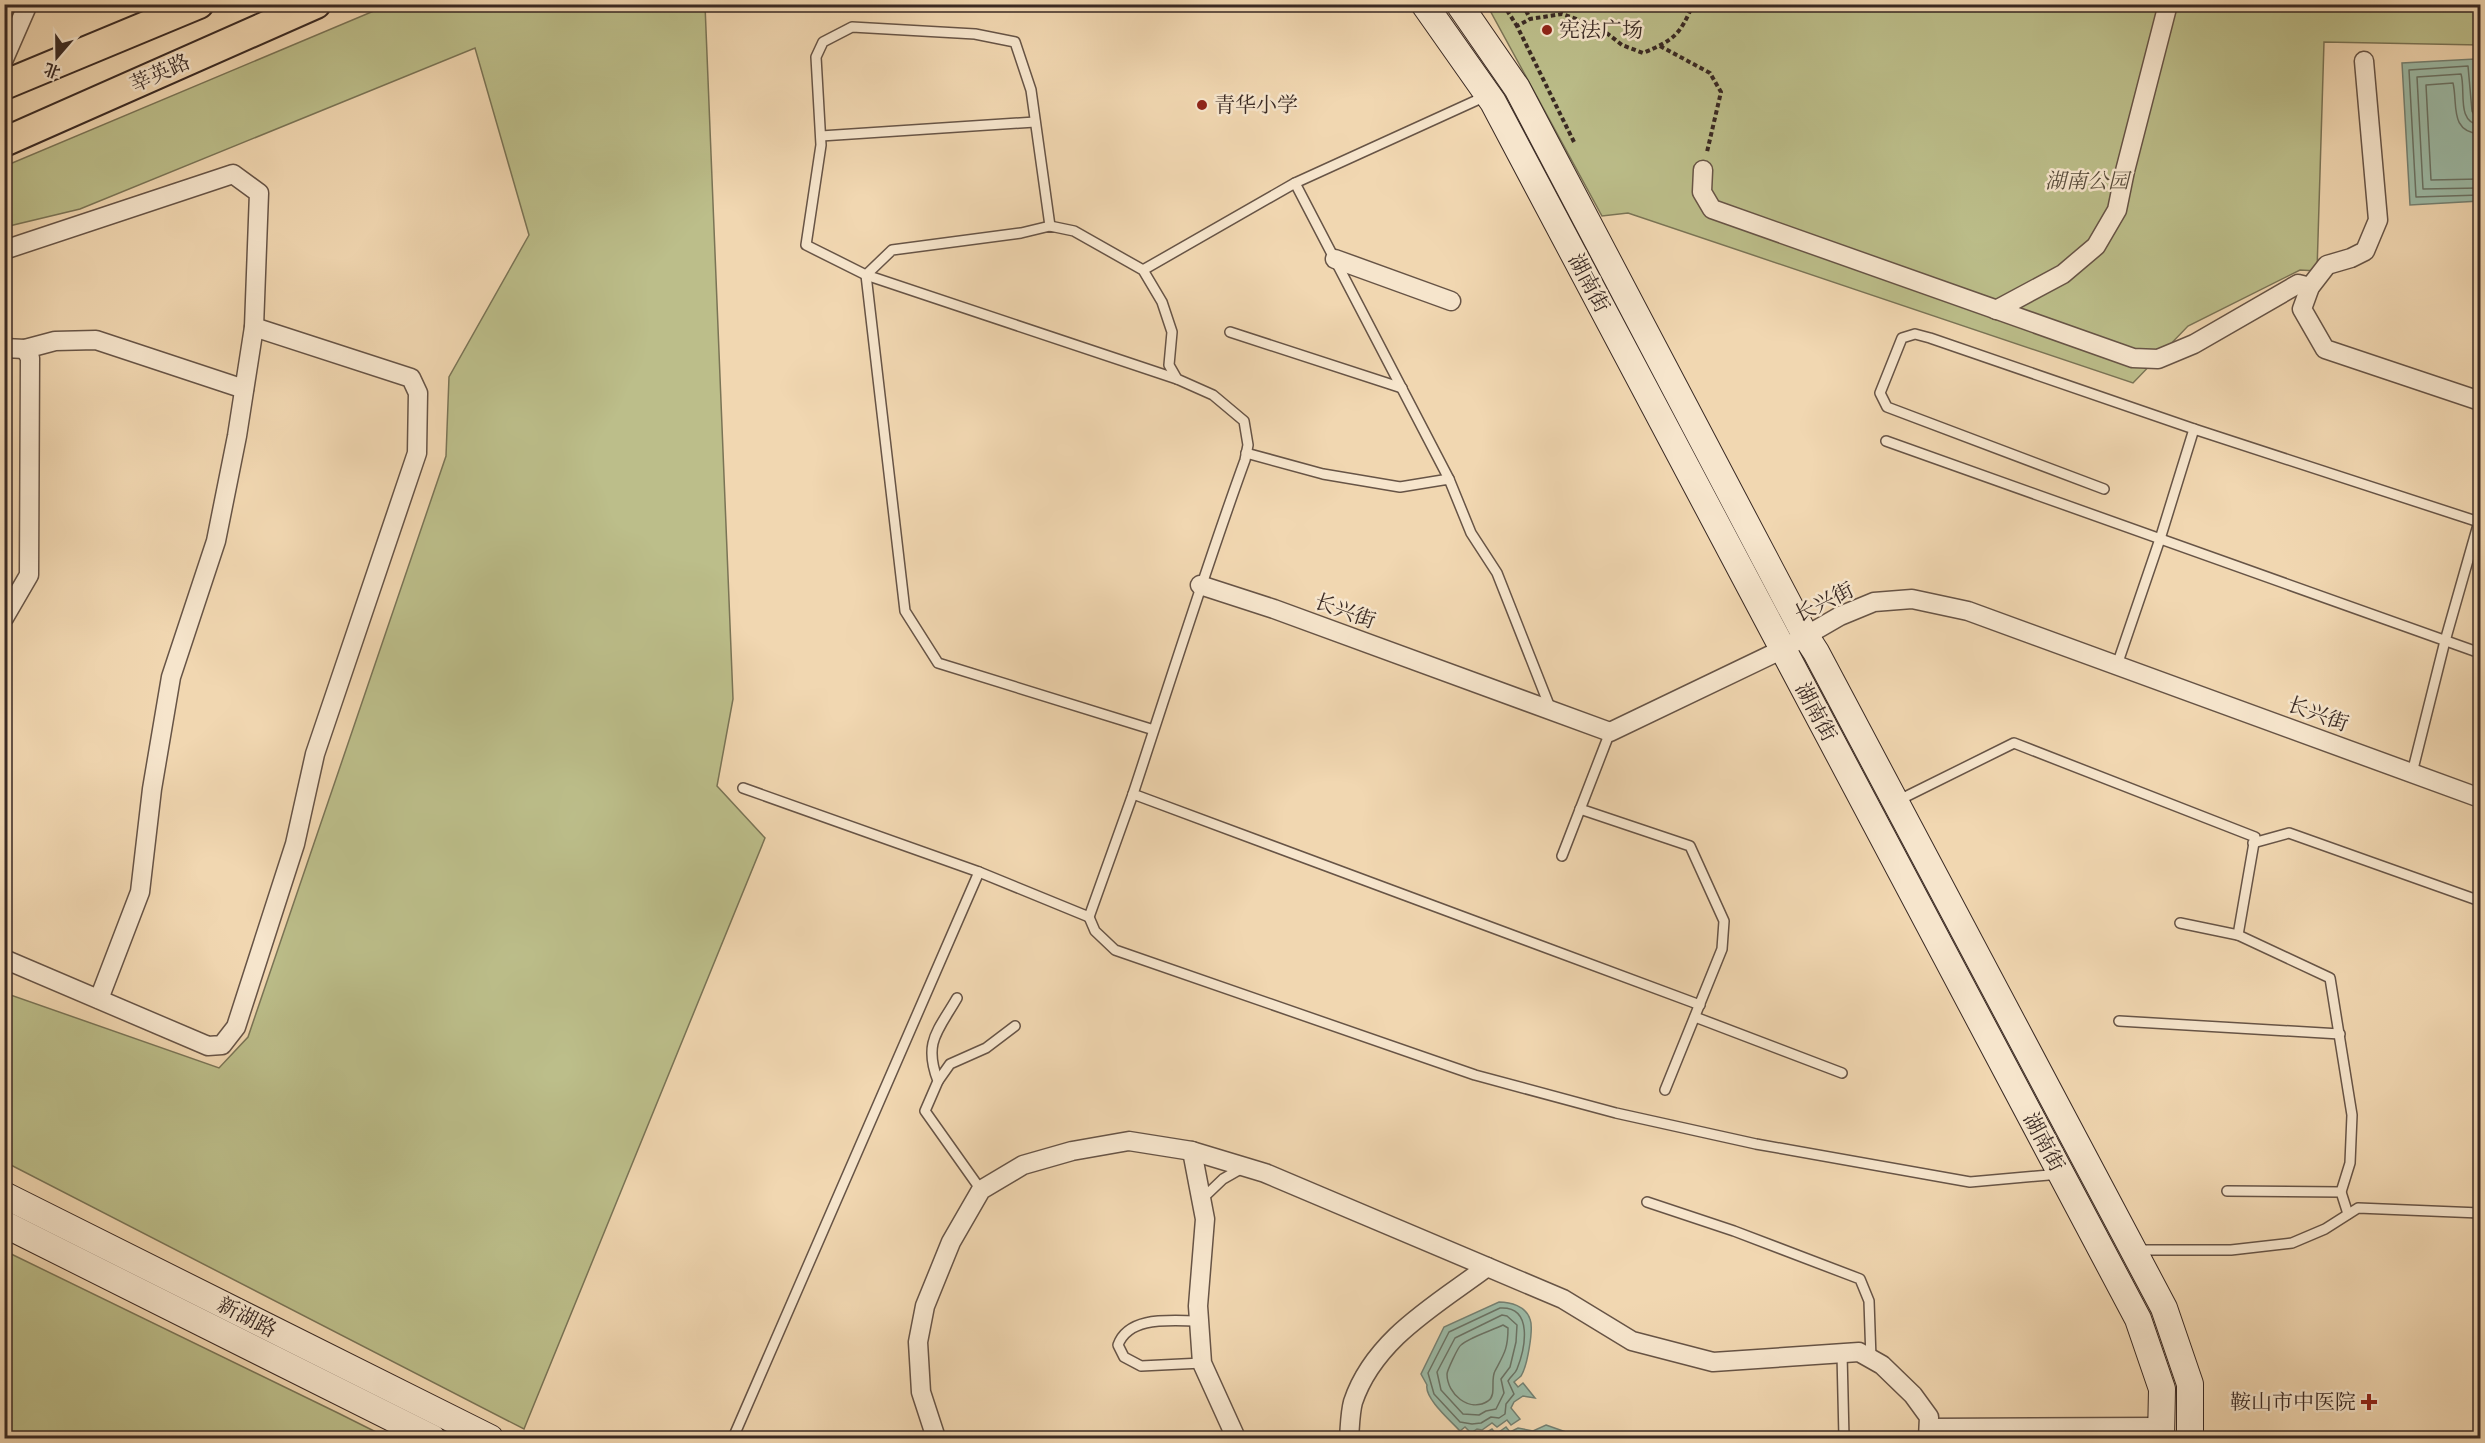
<svg xmlns="http://www.w3.org/2000/svg" width="2485" height="1443" viewBox="0 0 2485 1443" font-family="'Old Standard TT','Noto Serif SC',serif">
  <style>
    .green { fill: #bcbe8a; stroke: #7a7456; stroke-width: 1.5 }
    .water { fill: #9cbaa6; stroke: #748072; stroke-width: 1.5 }
    .lines { fill: none; stroke-linecap: round; stroke-linejoin: round }
    .shore { stroke: #6a7264; stroke-width: 1.5 }
    .service-casing { stroke: #675446; stroke-width: 12 }
    .minor-casing { stroke: #675446; stroke-width: 21 }
    .secondary-casing { stroke: #392923; stroke-width: 28 }
    .primary-casing { stroke: #392923; stroke-width: 32 }
    .path { stroke: #392923; stroke-width: 4; stroke-dasharray: 4.5 3; stroke-linecap: butt }
    .service { stroke: #f6e5cc; stroke-width: 9 }
    .minor { stroke: #f6e5cc; stroke-width: 18 }
    .secondary { stroke: #f6e5cc; stroke-width: 26 }
    .primary { stroke: #f1d7b1; stroke-width: 28 }
    .poi-dot { fill: #8f2418; stroke: #f6e5cc; stroke-width: 2 }
    .labels { text-anchor: middle; stroke-width: 5; stroke-linejoin: round; paint-order: stroke }
    .poi-label { font-size: 21px; fill: #392923; stroke: #f6e5cc; text-anchor: start }
    .street-label { font-size: 21px; fill: #392923; stroke: #f6e5cc }
    .park-label { font-size: 21px; font-style: italic; fill: #5a4e3d; stroke: #f6e5cc }
  </style>
  <rect width="100%" height="100%" fill="#f1d7b1"/>
  <filter id="stains"><feTurbulence type="fractalNoise" baseFrequency=".00333" numOctaves="4"/><feColorMatrix values="0 0 0 0 .2 0 0 0 0 .09 0 0 0 0 .02 0 0 0 .5 -.17"/></filter>
  <radialGradient id="worn" r=".72"><stop offset=".6" stop-color="#630" stop-opacity="0"/><stop offset="1" stop-color="#630" stop-opacity=".3"/></radialGradient>
  <!-- green -->
  <g class="green">
    <polygon points="2480,4 2480,45 2324,42 2317,271 2300,270 2188,326 2133,383 1628,213 1602,216 1487,5"/>
    <polygon points="388,5 705,5 733,699 717,786 765,838 524,1429 5,1162 5,993 219,1068 248,1037 446,456 449,377 529,235 475,48 80,209 5,227 5,166"/>
    <polygon points="5,1251 338,1413 388,1438 5,1438"/>
  </g>
  <!-- water -->
  <g class="water">
    <polygon points="2475,59 2480,201 2410,205 2402,63"/>
    <path d="M 1499,1302 C 1510,1302 1526,1306 1530,1319 C 1534,1329 1527,1367 1521,1376 C 1520,1377 1515,1381 1514,1382 L 1518,1387 L 1523,1383 L 1535,1398 L 1523,1396 L 1514,1402 L 1511,1408 L 1520,1419 L 1511,1425 L 1507,1420 L 1497,1427 L 1492,1423 L 1482,1430 L 1477,1429 L 1471,1433 L 1465,1427 L 1460,1431 C 1451,1421 1424,1398 1427,1385 L 1421,1374 L 1444,1327 Z"/>
    <polygon points="1546,1425 1583,1438 1484,1438 1482,1435 1492,1429 1496,1434 1506,1427 1510,1432 1518,1428 1533,1431"/>
  </g>
  <g class="lines">
    <!-- shore -->
    <g class="shore">
      <polyline points="2480,117 2475,116 2472,111 2468,66 2409,70 2416,197 2480,195"/>
      <path d="M 2480,125 C 2456,123 2466,90 2461,74 L 2417,77 L 2423,189 L 2480,188"/>
      <path d="M 2480,134 C 2449,132 2458,104 2453,83 L 2426,85 L 2431,180 L 2480,179"/>
      <path d="M 1500,1308 C 1534,1306 1525,1349 1517,1369 C 1515,1374 1511,1376 1508,1381 L 1514,1394 L 1506,1404 L 1505,1414 L 1499,1418 L 1491,1417 L 1481,1423 L 1472,1424 L 1460,1422 L 1434,1394 L 1428,1373 L 1449,1332 Z"/>
      <polygon points="1502,1315 1507,1316 1517,1325 1516,1342 1510,1367 1501,1379 1504,1393 1496,1409 1486,1411 1479,1415 1463,1414 1441,1390 1437,1372 1455,1338"/>
      <path d="M 1503,1325 L 1508,1328 C 1508,1349 1504,1354 1495,1371 C 1490,1380 1497,1395 1488,1401 C 1469,1413 1447,1394 1447,1374 C 1447,1371 1458,1347 1461,1345 C 1468,1338 1493,1330 1503,1325 Z"/>
      <path d="M 1500,1438 C 1511,1433 1530,1439 1545,1432 L 1563,1438"/>
    </g>
    <defs>
      <g id="service">
        <polyline points="821,136 1035,122"/>
        <polyline points="1295,183 1449,479"/>
        <polyline points="1050,226 1031,90 1015,42 975,34 852,27 823,42 816,57 821,145 806,245 866,275 1177,379"/>
        <polyline points="1143,270 1295,183 1486,96"/>
        <polyline points="1230,332 1402,388"/>
        <polyline points="1886,441 2480,653"/>
        <polyline points="1246,453 1323,474 1400,487 1449,479 1471,533 1497,573 1551,710"/>
        <polyline points="2104,489 1887,407 1880,393 1902,338 1915,334 1930,338 2194,429 2479,522"/>
        <polyline points="2117,665 2160,539 2194,429"/>
        <path d="M 1154,730 L 938,663 L 905,611 L 866,275 L 892,250 L 1021,233 L 1050,226 L 1074,231 L 1143,270 L 1162,302 L 1172,332 L 1169,365 L 1177,379 L 1213,395 L 1244,421 L 1248,445 L 1245,460 C 1205,570 1170,682 1133,794 L 1700,1005"/>
        <polyline points="2412,773 2445,641 2480,518"/>
        <polyline points="743,788 979,872 1089,917 1133,794"/>
        <polyline points="1897,801 2014,743 2255,837 2238,935 2330,978 2352,1115 2350,1163 2341,1192"/>
        <polyline points="1580,809 1690,846 1724,921 1722,949 1665,1090"/>
        <polyline points="2253,843 2289,833 2480,901"/>
        <polyline points="1562,856 1610,732"/>
        <polyline points="1089,917 1095,931 1115,950 1475,1075 1616,1113 1756,1144 1970,1182 2060,1174"/>
        <polyline points="2180,923 2238,935"/>
        <path d="M 957,998 C 938,1031 923,1042 938,1081 L 925,1111 L 981,1190"/>
        <polyline points="1695,1017 1842,1073"/>
        <polyline points="2119,1021 2340,1034"/>
        <polyline points="938,1081 950,1064 986,1048 1015,1026"/>
        <polyline points="2227,1191 2341,1192 2348,1214"/>
        <polyline points="1201,1200 1223,1179 1244,1167"/>
        <polyline points="1647,1202 1734,1231 1860,1279 1869,1301 1871,1359"/>
        <polyline points="2137,1250 2231,1250 2292,1243 2325,1229 2358,1208 2480,1213"/>
        <path d="M 1198,1321 C 1172,1321 1129,1315 1118,1345 L 1124,1357 L 1141,1366 L 1202,1363"/>
        <polyline points="1842,1354 1844,1438"/>
        <polyline points="733,1438 979,872"/>
      </g>
      <g id="minor">
        <polyline points="4,59 28,4"/>
        <polyline points="2364,61 2378,220 2365,251 2351,258 2327,265 2310,287 2302,309 2325,349 2480,401"/>
        <polyline points="1703,170 1702,192 1712,209 2133,358 2158,359 2194,344 2298,284 2310,287"/>
        <polyline points="4,250 233,174 259,193 254,327 237,436 216,541 171,677 152,789 140,892 99,999"/>
        <polyline points="1335,259 1451,301"/>
        <polyline points="1996,310 2063,274 2096,246 2117,210 2125,171 2168,4"/>
        <polyline points="4,348 25,349 55,341 96,340 244,389"/>
        <polyline points="1200,585 1274,609 1610,732 1783,649 1840,616 1874,602 1912,599 1968,611 2480,798"/>
        <polyline points="4,618 29,575 30,358 25,349"/>
        <polyline points="4,959 208,1046 222,1045 236,1027 295,844 315,754 417,453 418,393 411,378 254,327"/>
        <polyline points="1192,1151 1205,1219 1198,1306 1202,1363 1236,1438"/>
        <polyline points="1929,1428 2161,1427"/>
        <polyline points="936,1438 921,1392 918,1342 925,1306 951,1242 981,1190 1023,1165 1072,1151 1129,1141 1192,1151 1265,1173 1563,1299 1632,1341 1713,1362 1859,1352 1882,1365 1913,1395 1929,1417 1928,1438"/>
        <path d="M 1349,1438 C 1350,1427 1350,1413 1353,1402 C 1374,1339 1436,1305 1487,1267"/>
      </g>
      <g id="secondary">
        <polyline points="1424,4 1493,102 2138,1319 2162,1389 2161,1438"/>
        <polyline points="1459,4 1517,88 1805,635 1816,652 2164,1308 2190,1384 2190,1438"/>
        <polyline points="4,1195 490,1438"/>
        <polyline points="4,1224 432,1438"/>
      </g>
      <g id="primary">
        <polyline points="4,85 199,4"/>
        <polyline points="4,142 316,4"/>
      </g>
    </defs>
    <!-- service casing -->
    <use href="#service" class="service-casing"/>
    <!-- minor casing -->
    <use href="#minor" class="minor-casing"/>
    <!-- secondary casing -->
    <use href="#secondary" class="secondary-casing"/>
    <!-- primary casing -->
    <use href="#primary" class="primary-casing"/>
    <!-- path -->
    <g class="path">
      <polyline points="1503,4 1517,26"/>
      <polyline points="1523,4 1530,19"/>
      <polyline points="1660,46 1710,73 1721,92 1707,152"/>
      <path d="M 1574,142 L 1517,26 L 1530,19 L 1562,14 L 1599,27 L 1622,45 L 1643,53 C 1674,40 1680,35 1693,4"/>
    </g>
    <!-- service -->
    <use href="#service" class="service"/>
    <!-- minor -->
    <use href="#minor" class="minor"/>
    <!-- secondary -->
    <use href="#secondary" class="secondary"/>
    <!-- primary -->
    <use href="#primary" class="primary"/>
  </g>
  <!-- markers -->
  <g class="poi-dot">
    <circle cx="1547" cy="30" r="6"/>
    <circle cx="1202" cy="105" r="6"/>
    <path d="M2366 1393h6v6h6v6h-6v6h-6v-6h-6v-6h6z"/>
  </g>
  <g class="labels">
    <!-- poi labels -->
    <g class="poi-label">
      <text x="1559" y="37">宪法广场</text>
      <text x="1214" y="112">青华小学</text>
      <text x="2356" y="1409" text-anchor="end">鞍山市中医院</text>
    </g>
    <!-- street labels -->
    <g class="street-label">
      <text transform="translate(160 73) rotate(-24)" y="7">莘英路</text>
      <text transform="translate(1589 283) rotate(62)" y="7">湖南街</text>
      <text transform="translate(1824 602) rotate(-26)" y="7">长兴街</text>
      <text transform="translate(1345 611) rotate(20)" y="7">长兴街</text>
      <text transform="translate(1816 712) rotate(62)" y="7">湖南街</text>
      <text transform="translate(2318 714) rotate(20)" y="7">长兴街</text>
      <text transform="translate(2044 1142) rotate(62)" y="7">湖南街</text>
      <text transform="translate(247 1317) rotate(27)" y="7">新湖路</text>
    </g>
    <!-- park labels -->
    <g class="park-label">
      <text x="2087" y="188">湖南公园</text>
    </g>
  </g>
  <!-- margin -->
  <rect width="2485" height="1443" fill="none" stroke="#f1d7b1" stroke-width="24"/>
  <rect x="6" y="6" width="2473" height="1431" fill="none" stroke="#392923" stroke-width="3"/>
  <rect x="12" y="12" width="2461" height="1419" fill="none" stroke="#392923" stroke-width="1.5"/>
  <!-- north arrow -->
  <g transform="translate(57 57) rotate(200)" stroke="#f6e5cc" stroke-width="4.5" paint-order="stroke">
  <path d="M0-4.5L10 22L0 15L-10 22Z" fill="#392923"/>
  <text y="-9" font-size="16" font-weight="bold" text-anchor="middle" fill="#392923">北</text>
  </g>
  <rect width="100%" height="100%" filter="url(#stains)"/>
  <rect width="100%" height="100%" fill="url(#worn)"/>
</svg>
